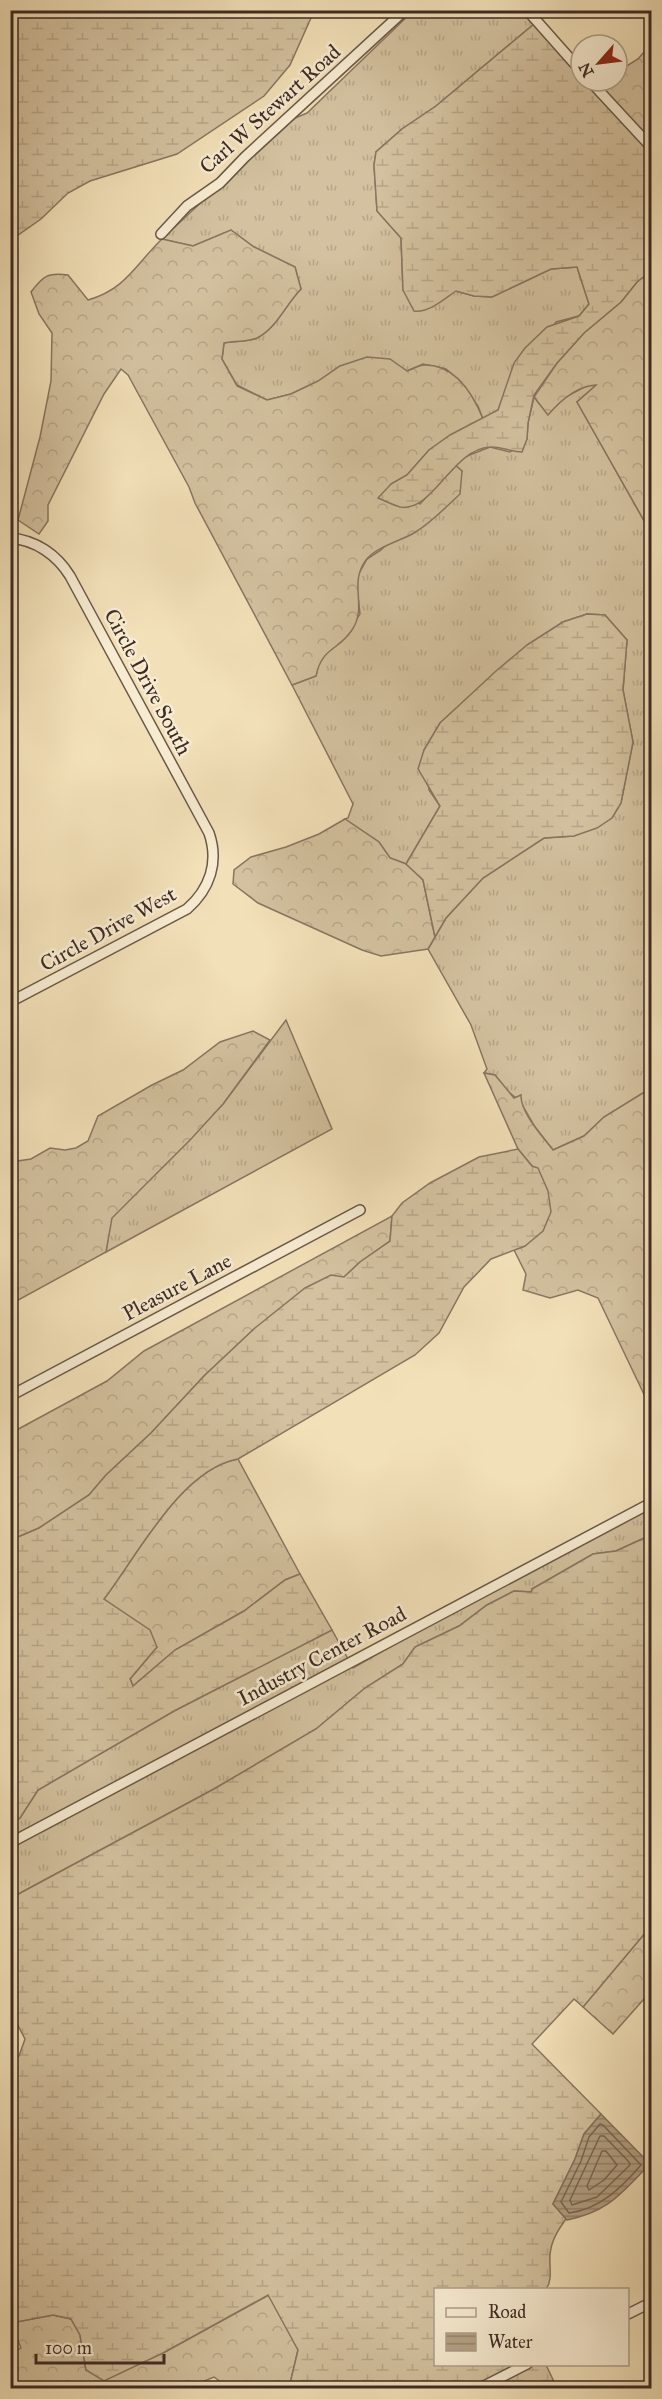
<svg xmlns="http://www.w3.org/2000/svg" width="662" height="2399" viewBox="0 0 662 2399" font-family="'IM FELL Great Primer',serif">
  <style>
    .grass { fill: url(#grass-tufts); stroke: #887661; stroke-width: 1.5 }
    .forest { fill: url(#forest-crowns); stroke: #887661; stroke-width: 1.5 }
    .wetland { fill: url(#wetland-marsh); stroke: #887661; stroke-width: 1.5 }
    .water { fill: url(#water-rules); stroke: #84725e; stroke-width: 1.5 }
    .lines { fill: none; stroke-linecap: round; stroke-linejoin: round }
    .shore { stroke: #786654; stroke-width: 1.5 }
    .street-casing { stroke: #6a5848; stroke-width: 12 }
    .street { stroke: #f7ebd1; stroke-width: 9 }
    .labels { text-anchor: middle; stroke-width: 5; stroke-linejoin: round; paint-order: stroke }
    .street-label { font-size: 21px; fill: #3d2a23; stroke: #f7ebd1 }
  </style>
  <defs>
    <pattern id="grass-tufts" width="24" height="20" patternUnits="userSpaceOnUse" patternTransform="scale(1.5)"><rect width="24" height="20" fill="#d3c19f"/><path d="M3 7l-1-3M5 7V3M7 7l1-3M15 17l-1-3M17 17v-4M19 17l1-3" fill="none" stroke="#b6a689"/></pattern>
    <pattern id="forest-crowns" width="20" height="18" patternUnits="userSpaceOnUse" patternTransform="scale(1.5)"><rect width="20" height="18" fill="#d3c19f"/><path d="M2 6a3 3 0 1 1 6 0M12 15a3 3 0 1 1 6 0" fill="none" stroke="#b6a689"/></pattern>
    <pattern id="wetland-marsh" width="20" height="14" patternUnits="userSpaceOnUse" patternTransform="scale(1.5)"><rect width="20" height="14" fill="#d3c19f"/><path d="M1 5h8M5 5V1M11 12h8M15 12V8" fill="none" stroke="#b6a689"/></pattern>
    <pattern id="water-rules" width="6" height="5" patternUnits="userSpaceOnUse" patternTransform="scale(1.5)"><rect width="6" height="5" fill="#b4a285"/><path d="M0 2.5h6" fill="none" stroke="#94846c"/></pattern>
  </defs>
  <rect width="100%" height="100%" fill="#f2e0b8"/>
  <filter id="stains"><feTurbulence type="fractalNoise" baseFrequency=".00333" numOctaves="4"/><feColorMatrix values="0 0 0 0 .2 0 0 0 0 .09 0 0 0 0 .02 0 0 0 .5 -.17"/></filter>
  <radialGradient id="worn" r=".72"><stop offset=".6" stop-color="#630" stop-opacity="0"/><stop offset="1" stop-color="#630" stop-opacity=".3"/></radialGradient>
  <!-- grass -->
  <g class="grass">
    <path d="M 413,11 L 531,11 L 540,19 L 436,106 L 402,129 L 376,152 L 374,165 L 377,211 L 401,238 L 403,290 L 456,291 L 474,296 L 492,297 L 551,269 L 577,267 L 589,304 L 579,316 L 556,322 L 505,395 L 498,410 L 483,419 L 478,406 L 460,381 L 446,369 L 423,364 L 407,371 L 340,366 L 319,381 L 291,394 L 267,400 L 237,385 L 222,359 L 224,343 C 234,341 248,342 257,338 C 276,329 286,304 301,289 L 295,267 L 254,247 L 231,230 L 193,246 L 162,239 L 288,121 L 307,113 Z"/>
    <polygon points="588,385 597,385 577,402 651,533 651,1088 604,1117 584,1136 553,1150 535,1127 520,1101 507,1091 495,1075 484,1073 487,1069 471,1025 428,949 446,918 483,878 544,838 574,836 612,818 621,803 633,742 623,690 627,640 605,615 587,614 563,622 527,645 440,723 424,750 429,790 440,806 406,864 390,858 379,842 345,819 348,818 353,804 292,685 316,676 319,662 328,652 341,642 360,614 356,579 367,559 381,550 462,471 455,465 462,458 490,447 510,452 527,439 528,423 534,397 548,414 560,400"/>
    <polygon points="286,1020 332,1129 106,1252 111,1218 223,1104"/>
    <polygon points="651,1499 651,1535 616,1551 593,1554 532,1589 532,1592 514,1591 487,1605 459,1626 415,1647 403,1664 365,1688 316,1729 214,1789 11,1898 11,1824 20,1818 38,1790 174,1711 332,1630 353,1668"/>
  </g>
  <!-- forest -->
  <g class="forest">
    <polygon points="651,44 651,145 598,85 604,81 617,81 617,72 638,59"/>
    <path d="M 231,230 L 254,247 L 295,267 L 301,289 C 286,304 276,329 257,338 C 248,342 234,341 224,343 L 222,359 L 237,386 L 267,400 L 291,394 L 318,381 L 340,366 L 367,357 L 390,359 L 407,371 C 413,369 419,365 425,365 C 455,365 473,394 483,419 L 460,430 L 429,450 L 407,475 L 391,484 L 420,504 L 455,465 L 462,471 L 460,494 C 446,507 431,523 414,533 C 400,541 376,547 366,560 C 348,584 368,606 352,630 C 338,651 322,647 316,676 L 292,685 L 195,503 L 189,487 L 128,375 L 121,369 L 104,394 L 48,505 L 48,521 L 39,534 L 18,520 L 40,437 L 51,381 L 52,333 L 39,314 L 31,292 C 43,276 48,272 68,275 L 88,300 C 126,289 135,265 162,239 L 193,246 Z"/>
    <path d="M 651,271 L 651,533 L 577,402 L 596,385 C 576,386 560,401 548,415 L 534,397 L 557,363 L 584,333 L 621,302 L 637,282 Z"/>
    <polygon points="345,819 379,842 390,858 409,865 423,880 435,937 428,949 381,956 362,950 258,903 233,884 234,870 251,857 286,847 319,834"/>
    <polygon points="253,1031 270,1040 223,1104 191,1139 112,1218 106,1252 11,1304 11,1162 31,1159 50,1148 65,1150 76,1148 88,1141 98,1116 152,1085 183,1070 220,1042"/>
    <path d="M 484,1073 L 495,1075 L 514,1098 L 521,1095 C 520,1112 543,1137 553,1150 L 584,1136 L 604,1117 L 651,1088 L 652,1366 L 650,1369 L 651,1409 L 598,1298 L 578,1290 L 550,1298 L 523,1290 L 526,1274 L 514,1250 L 525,1246 L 532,1166 L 518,1149 Z"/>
    <polygon points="392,1216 390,1241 360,1262 344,1277 255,1328 204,1376 151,1433 106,1475 89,1495 39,1528 11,1540 11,1433 107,1381 144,1351"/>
    <path d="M 238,1459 L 300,1574 L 285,1580 L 244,1611 L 175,1650 L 133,1686 L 130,1679 L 157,1647 L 104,1599 C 137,1556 181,1469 238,1459 Z"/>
    <polygon points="651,1926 651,1991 613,2034 583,2007"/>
    <polygon points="269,2295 298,2350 289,2388 229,2388 214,2377 187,2388 11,2388 10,2354 21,2348 11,2323 53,2315 71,2319 80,2335 86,2370 163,2353"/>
  </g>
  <!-- wetland -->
  <g class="wetland">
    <polygon points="14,10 314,10 314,11 290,65 264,96 177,154 90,181 68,193 41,219 11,240 10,16"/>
    <path d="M 540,19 L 581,65 L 581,81 L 595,81 L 651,145 L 651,271 L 637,282 L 621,302 L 584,333 L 557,363 L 534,395 L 528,423 L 527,439 L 522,452 C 512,452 498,446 490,447 C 452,449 433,513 400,507 C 393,505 385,501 378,498 L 391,484 L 407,475 L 429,450 L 450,435 L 498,410 L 514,363 L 525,348 L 547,327 L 579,316 L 589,304 L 577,267 L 551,269 L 492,297 L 474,296 L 456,291 C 444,299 429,313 414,311 L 403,290 L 401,238 L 377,211 L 374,165 L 376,152 L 402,129 L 436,106 Z"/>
    <polygon points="587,614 605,615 627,640 623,690 633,742 621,803 612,818 597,828 574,836 544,838 483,878 446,918 435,937 423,880 406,864 440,806 418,769 424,750 440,723 496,671 527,645 563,622"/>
    <path d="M 518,1149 L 532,1166 L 538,1168 L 548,1191 L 551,1212 L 543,1231 L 525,1246 L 491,1259 L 464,1287 L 439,1333 L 415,1355 L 238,1459 C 181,1469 137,1556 104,1599 L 150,1630 L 157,1647 L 130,1679 L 133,1686 L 175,1650 L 244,1611 L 285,1580 L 300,1574 L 332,1630 L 174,1711 L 38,1790 L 20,1818 L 11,1824 L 11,1540 L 39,1528 L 89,1495 L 106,1475 L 151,1433 L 204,1376 L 255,1328 L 305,1288 L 331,1275 L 344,1277 L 360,1262 L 390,1241 L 392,1216 L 402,1203 L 430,1183 L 479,1157 Z"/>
    <path d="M 651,1535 L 651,1926 L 583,2007 L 574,1999 L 532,2044 L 601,2114 L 584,2134 L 575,2159 L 553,2204 L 566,2219 C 558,2230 551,2241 550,2255 C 549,2267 553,2280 546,2289 L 436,2290 L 436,2364 L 546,2365 L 557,2388 L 289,2388 L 298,2350 L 268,2295 L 163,2353 L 104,2381 L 86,2370 L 80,2335 L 71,2319 L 53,2315 L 11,2323 L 10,2062 L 19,2056 L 25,2039 L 11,2012 L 11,1898 L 214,1789 L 316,1729 L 365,1688 L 403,1664 L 415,1647 L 459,1626 L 487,1605 L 514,1591 L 531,1592 L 532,1589 L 593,1554 L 616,1551 Z"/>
  </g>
  <!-- water -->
  <path class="water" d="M 601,2114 L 650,2164 C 621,2193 610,2211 567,2220 L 553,2204 L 575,2159 L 584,2134 Z"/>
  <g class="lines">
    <!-- shore -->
    <g class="shore">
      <path d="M 600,2124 L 603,2125 L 641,2165 C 621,2188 600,2209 569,2213 L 561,2202 L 581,2161 L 589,2137 Z"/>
      <polygon points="600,2136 604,2136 629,2162 630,2165 597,2197 572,2205 570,2200"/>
      <polygon points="602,2151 606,2151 617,2165 604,2180 589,2190 587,2186"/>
    </g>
    <defs>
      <g id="street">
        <polyline points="527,10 581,71"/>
        <polyline points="590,81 652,148"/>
        <polyline points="161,234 187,206 220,183 245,157 405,10"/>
        <path d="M 10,538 C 36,540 57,555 70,576 L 209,833 C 219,862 210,889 187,909 L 10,1002"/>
        <polyline points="10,1396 360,1210"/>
        <polyline points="10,1843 651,1503"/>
        <polyline points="628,2314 652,2302"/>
        <polyline points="480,2388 527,2364"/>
      </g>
    </defs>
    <!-- street casing -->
    <use href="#street" class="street-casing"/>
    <!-- street -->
    <use href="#street" class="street"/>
  </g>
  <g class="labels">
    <!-- street labels -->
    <g class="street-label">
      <text transform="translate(270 109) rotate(-42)" y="7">Carl W Stewart Road</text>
      <text transform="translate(148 682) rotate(62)" y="7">Circle Drive South</text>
      <text transform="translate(108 929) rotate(-29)" y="7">Circle Drive West</text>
      <text transform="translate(177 1287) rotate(-28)" y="7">Pleasure Lane</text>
      <text transform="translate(322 1656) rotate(-28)" y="7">Industry Center Road</text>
    </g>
  </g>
  <!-- margin -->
  <rect width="662" height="2399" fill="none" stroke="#f2e0b8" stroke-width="36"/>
  <rect x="12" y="12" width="638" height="2375" fill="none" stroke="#3d2a23" stroke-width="3"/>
  <rect x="18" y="18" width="626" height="2363" fill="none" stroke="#3d2a23" stroke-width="1.5"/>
  <!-- legend -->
  <rect x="434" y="2288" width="195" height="78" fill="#f7ebd1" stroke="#ad9e8b" stroke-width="1.5"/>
  <rect x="446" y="2308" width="30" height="9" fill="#f7ebd1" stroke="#ad9e8b" stroke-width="1.5"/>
  <text x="488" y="2318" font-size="18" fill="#3d2a23">Road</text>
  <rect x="446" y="2333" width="30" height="18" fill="url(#water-rules)" stroke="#ad9e8b" stroke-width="1.5"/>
  <text x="488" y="2348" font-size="18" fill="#3d2a23">Water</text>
  <!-- north arrow -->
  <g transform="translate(599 63) rotate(242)"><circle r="28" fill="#f7ebd1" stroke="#ad9e8b" stroke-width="1.5"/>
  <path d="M0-4.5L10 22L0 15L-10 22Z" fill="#8f2418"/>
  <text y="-9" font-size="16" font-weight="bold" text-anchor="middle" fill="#3d2a23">N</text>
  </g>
  <!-- scale -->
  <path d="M36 2354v9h128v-9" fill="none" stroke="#3d2a23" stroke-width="3"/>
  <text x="45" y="2354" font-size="18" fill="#3d2a23" stroke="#f7ebd1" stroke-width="4.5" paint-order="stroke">100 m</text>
  <rect width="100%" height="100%" filter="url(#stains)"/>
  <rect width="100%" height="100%" fill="url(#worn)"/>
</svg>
